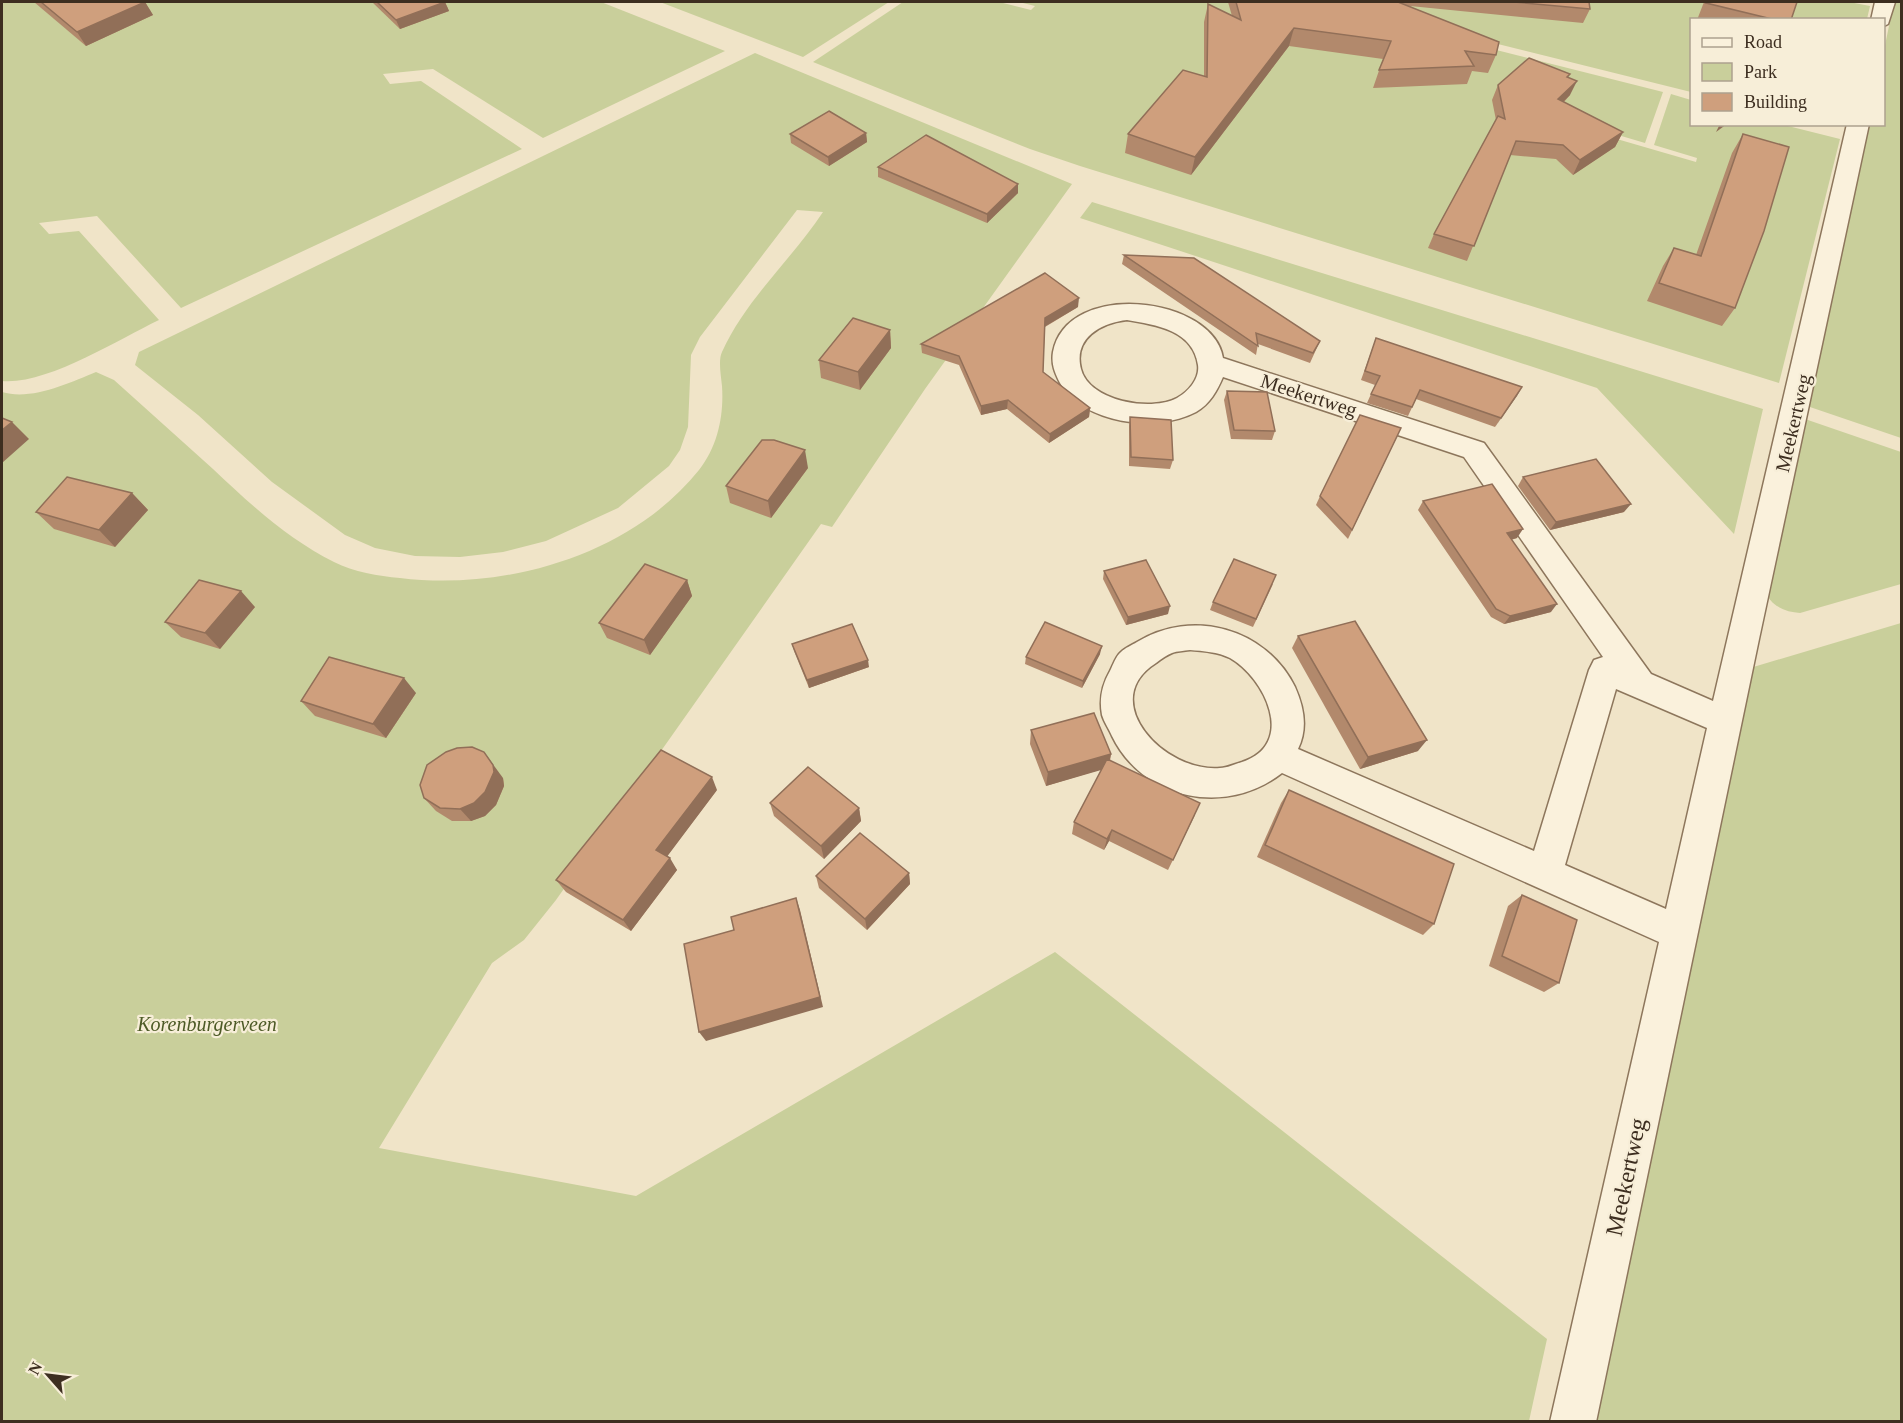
<svg xmlns="http://www.w3.org/2000/svg" width="1903" height="1423" viewBox="0 0 1903 1423" font-family="Georgia,serif">
  <style>
    .green { fill: #c9cf9b }
    .lines { fill: none; stroke-linecap: round; stroke-linejoin: round }
    .minor-casing { stroke: #8d765c; stroke-width: 3 }
    .minor { fill: #faf1dc; fill-rule: evenodd }
    .wall { fill: #b2896c }
    .shaded-wall { fill: #916f58 }
    .building { fill: #cf9f7d; stroke: #916f58; stroke-width: 1.5 }
    .labels { text-anchor: middle; stroke-width: 4.5; stroke-linejoin: round; paint-order: stroke }
    .street-label { font-size: 20px; fill: #3d2e20; stroke: #f7eed8 }
    .park-label { font-size: 20px; font-style: italic; fill: #4d5a26; stroke: #f7eed8 }
    .near-street-label { font-size: 24px; fill: #3d2e20; stroke: #f7eed8 }
  </style>
  <rect width="100%" height="100%" fill="#f0e4c8"/>
  <!-- green -->
  <g class="green">
    <path d="M 2,2 L 601,2 L 725,51 L 543,138 L 433,69 L 383,74 L 390,84 L 421,81 L 522,149 L 181,308 L 97,216 L 39,223 L 49,234 L 79,231 L 159,320 C 117,340 47,385 2,381 Z"/>
    <polygon points="660,2 889,2 803,57"/>
    <polygon points="903,2 999,2 1031,10 1035,6 1019,2 1320,2 1318,5 1663,92 1645,143 1581,124 1579,128 1696,162 1697,158 1654,145 1671,94 1691,100 1692,124 1784,125 1840,139 1779,383 1080,166 1030,149 813,62"/>
    <polygon points="1329,2 1849,2 1870,6 1867,19 1692,20 1691,92"/>
    <polygon points="1894,2 1901,2 1901,438 1807,406 1868,125 1884,124 1884,50"/>
    <path d="M 755,53 L 1072,184 L 925,389 L 832,527 L 821,524 L 556,900 L 524,940 L 492,963 L 379,1148 L 636,1196 L 1055,952 L 1547,1339 L 1529,1421 L 2,1422 L 2,392 C 31,401 69,383 96,372 L 114,380 C 147,410 180,439 213,469 C 250,504 288,539 334,562 C 354,572 378,576 400,578 C 506,591 631,555 699,470 C 718,446 724,415 722,386 C 721,376 718,360 722,352 C 746,299 792,259 823,212 L 797,210 L 700,337 L 691,355 L 688,427 L 680,450 L 669,466 L 618,508 L 546,541 L 503,552 L 460,557 L 415,556 L 375,548 L 345,535 L 272,482 L 198,415 L 135,365 L 139,352 Z"/>
    <polygon points="1092,202 1763,409 1734,534 1597,388 1080,218"/>
    <path d="M 1805,419 L 1901,452 L 1901,584 L 1800,613 C 1787,612 1774,608 1767,595 Z"/>
    <polygon points="1901,623 1901,1421 1591,1422 1750,668"/>
  </g>
  <g class="lines">
    <defs>
      <g id="minor">
        <polygon points="1875,2 1895,2 1888,24 1884,26 1884,20 1871,20"/>
        <path d="M 1847,124 L 1869,124 L 1759,639 L 1596,1422 L 1550,1422 L 1659,942 L 1282,773 C 1226,817 1143,800 1112,736 C 1109,729 1104,722 1102,715 C 1099,699 1102,685 1110,671 C 1113,665 1116,656 1121,652 C 1125,648 1132,645 1137,642 C 1192,608 1266,628 1295,687 C 1304,707 1308,729 1298,749 L 1534,851 L 1589,670 L 1594,660 L 1603,657 L 1464,457 L 1223,377 C 1217,391 1210,404 1196,412 C 1156,433 1084,424 1060,383 C 1055,373 1051,364 1053,352 C 1067,279 1213,296 1223,358 L 1484,443 L 1651,674 L 1713,701 ZM 1127,320 C 1156,325 1193,330 1198,365 C 1200,379 1188,392 1177,398 C 1150,412 1089,401 1081,369 C 1073,338 1101,323 1127,320 ZM 1190,650 C 1203,651 1218,652 1230,658 C 1265,678 1297,744 1242,762 C 1235,764 1227,768 1220,768 C 1165,773 1096,701 1156,663 C 1161,659 1167,655 1172,653 C 1177,651 1184,651 1190,650 ZM 1616,689 L 1707,728 L 1666,909 L 1565,865 Z"/>
      </g>
    </defs>
    <!-- minor casing -->
    <use href="#minor" class="minor-casing"/>
    <!-- minor -->
    <use href="#minor" class="minor"/>
  </g>
  <!-- wall -->
  <g class="wall">
    <polygon points="34,2 145,2 153,15 86,46"/>
    <polygon points="372,2 445,2 449,11 400,29"/>
    <polygon points="1228,2 1589,2 1590,9 1583,23 1410,6 1496,55 1488,73 1472,71 1467,84 1373,88 1383,59 1289,46 1191,175 1125,153 1128,134 1204,76 1204,22 1208,4 1232,16"/>
    <polygon points="1704,2 1797,2 1791,20 1697,20"/>
    <polygon points="1570,74 1568,77 1570,95 1564,102 1623,132 1615,147 1573,175 1556,159 1510,155 1467,261 1428,248 1434,234 1496,120 1492,100 1498,85"/>
    <polygon points="866,133 867,142 829,166 791,143 790,134"/>
    <polygon points="1743,134 1735,308 1722,326 1647,301 1663,266 1674,248 1696,255 1732,153"/>
    <polygon points="878,167 1018,184 1018,193 987,223 878,177"/>
    <polygon points="1124,255 1320,341 1310,363 1258,344 1256,355 1122,264"/>
    <polygon points="1078,307 1045,327 1043,372 1090,408 1089,417 1049,443 1007,409 981,415 959,365 922,353 921,344"/>
    <polygon points="890,330 891,348 860,390 821,378 819,360"/>
    <polygon points="1376,338 1522,387 1495,427 1416,399 1408,416 1367,403 1375,385 1361,380"/>
    <polygon points="1227,391 1275,431 1272,440 1231,439 1224,400"/>
    <polygon points="1130,417 1173,460 1170,469 1129,466 1129,426"/>
    <polygon points="1401,428 1348,539 1316,505 1320,496"/>
    <polygon points="808,468 771,518 730,503 726,486"/>
    <polygon points="1523,477 1624,512 1550,530 1518,486"/>
    <polygon points="132,493 148,510 115,547 54,529 36,512"/>
    <polygon points="1423,501 1517,538 1511,540 1551,612 1504,624 1491,617 1418,510"/>
    <polygon points="1104,571 1168,614 1126,625 1103,579"/>
    <polygon points="687,580 692,596 650,655 607,638 599,623"/>
    <polygon points="1273,584 1253,627 1210,610 1213,602"/>
    <polygon points="255,607 220,649 181,637 165,622"/>
    <polygon points="1298,636 1418,751 1360,769 1292,648"/>
    <polygon points="792,644 869,667 809,688 794,651"/>
    <polygon points="1100,654 1082,688 1025,664 1026,657"/>
    <polygon points="416,693 386,738 315,716 301,701"/>
    <polygon points="1031,730 1111,754 1110,761 1195,815 1168,870 1109,841 1104,850 1072,834 1074,822 1102,769 1046,786 1030,744"/>
    <polygon points="503,778 504,786 496,805 485,816 471,821 452,821 436,811 424,798"/>
    <polygon points="717,790 667,856 677,870 631,931 566,892 556,880"/>
    <polygon points="1289,790 1434,924 1423,935 1257,857 1281,803"/>
    <polygon points="770,803 859,808 861,821 824,859 774,816"/>
    <polygon points="909,873 910,884 867,930 819,888 816,876"/>
    <polygon points="1522,895 1559,983 1544,992 1489,966 1508,906"/>
  </g>
  <!-- shaded-wall -->
  <g class="shaded-wall">
    <polygon points="145,2 153,15 86,46 77,32"/>
    <polygon points="445,2 449,11 400,29 396,20"/>
    <polygon points="1294,28 1289,46 1191,175 1195,157"/>
    <polygon points="1577,81 1570,95 1551,114 1558,99"/>
    <polygon points="1720,124 1727,124 1716,132"/>
    <polygon points="1623,132 1615,147 1573,175 1580,160"/>
    <polygon points="866,133 867,142 829,166 828,157"/>
    <polygon points="1018,184 1018,193 987,223 987,214"/>
    <polygon points="1079,298 1078,307 1044,327 1045,318"/>
    <polygon points="890,330 891,348 860,390 858,372"/>
    <polygon points="1522,387 1517,396 1495,427 1501,418"/>
    <polygon points="1008,400 1007,409 981,415 981,406"/>
    <polygon points="1090,408 1089,417 1049,443 1050,434"/>
    <polygon points="12,422 29,439 2,463 2,430"/>
    <polygon points="805,450 808,468 771,518 768,501"/>
    <polygon points="132,493 148,510 115,547 99,530"/>
    <polygon points="1631,504 1624,512 1550,530 1556,522"/>
    <polygon points="1523,529 1517,538 1501,542 1507,533"/>
    <polygon points="687,580 692,596 650,655 644,640"/>
    <polygon points="241,591 255,607 220,649 205,633"/>
    <polygon points="1557,604 1551,612 1504,624 1510,616"/>
    <polygon points="1170,606 1168,614 1126,625 1128,617"/>
    <polygon points="1102,646 1100,654 1082,688 1083,681"/>
    <polygon points="868,660 869,667 809,688 807,680"/>
    <polygon points="404,678 416,693 386,738 373,724"/>
    <polygon points="1427,740 1418,751 1360,769 1368,757"/>
    <polygon points="484,752 503,778 504,786 496,805 485,816 471,821 460,809"/>
    <polygon points="1111,754 1108,768 1046,786 1048,772"/>
    <polygon points="712,777 717,790 663,862 656,850"/>
    <polygon points="859,808 861,821 824,859 821,846"/>
    <polygon points="1112,830 1109,841 1104,850 1107,839"/>
    <polygon points="670,858 677,870 631,931 623,920"/>
    <polygon points="909,873 910,884 867,930 865,919"/>
    <polygon points="796,898 800,910 823,1007 706,1041 699,1032"/>
  </g>
  <!-- building -->
  <g class="building">
    <polygon points="41,2 145,2 77,32"/>
    <polygon points="377,2 445,2 396,20"/>
    <polygon points="1236,2 1398,2 1499,42 1496,55 1465,51 1474,66 1379,70 1391,41 1294,28 1195,157 1128,134 1183,70 1207,77 1208,4 1241,20"/>
    <polygon points="1514,2 1589,2 1590,9"/>
    <polygon points="1707,2 1797,2 1791,20 1776,20 1706,3"/>
    <polygon points="1529,58 1570,74 1567,77 1577,81 1558,99 1623,132 1580,160 1563,145 1516,141 1474,246 1434,234 1498,116 1505,119 1498,85"/>
    <polygon points="829,111 866,133 828,157 790,134"/>
    <polygon points="1743,134 1789,147 1764,231 1735,308 1659,283 1674,248 1701,256"/>
    <polygon points="926,135 1018,184 987,214 878,167"/>
    <polygon points="1124,255 1194,258 1320,341 1313,353 1256,333 1258,346"/>
    <polygon points="1045,273 1079,298 1045,318 1043,372 1090,408 1050,434 1008,400 981,406 959,356 921,344"/>
    <polygon points="853,318 890,330 858,372 819,360"/>
    <polygon points="1376,338 1522,387 1501,418 1420,390 1412,407 1371,394 1380,376 1365,371"/>
    <polygon points="1227,391 1267,392 1275,431 1234,430"/>
    <polygon points="1360,415 1401,428 1352,530 1320,496"/>
    <polygon points="1130,417 1171,420 1173,460 1131,457"/>
    <polygon points="2,418 12,422 2,430"/>
    <polygon points="762,440 774,440 805,450 768,501 726,486"/>
    <polygon points="1596,459 1631,504 1556,522 1523,477"/>
    <polygon points="67,477 132,493 99,530 36,512"/>
    <polygon points="1492,484 1523,529 1507,533 1557,604 1510,616 1496,609 1423,501"/>
    <polygon points="1234,559 1276,575 1256,619 1213,602"/>
    <polygon points="1146,560 1170,606 1128,617 1104,571"/>
    <polygon points="645,564 687,580 644,640 599,623"/>
    <polygon points="199,580 241,591 205,633 165,622"/>
    <polygon points="1355,621 1427,740 1368,757 1298,636"/>
    <polygon points="1045,622 1102,646 1083,681 1026,657"/>
    <polygon points="852,624 868,660 807,680 792,644"/>
    <polygon points="329,657 404,678 373,724 301,701"/>
    <polygon points="1094,713 1111,754 1048,772 1031,730"/>
    <polygon points="472,747 484,752 493,765 494,772 485,792 474,803 460,809 440,808 424,798 420,785 427,765 446,752 457,748"/>
    <polygon points="661,750 712,777 656,850 670,858 623,920 556,880"/>
    <polygon points="1107,759 1200,803 1173,860 1112,830 1107,839 1074,822"/>
    <polygon points="808,767 859,808 821,846 770,803"/>
    <polygon points="1289,790 1454,864 1434,924 1265,845"/>
    <polygon points="860,833 909,873 865,919 816,876"/>
    <polygon points="1522,895 1577,920 1559,983 1502,956"/>
    <polygon points="796,898 820,997 699,1032 684,944 734,930 731,917"/>
  </g>
  <g class="labels">
    <!-- street labels -->
    <g class="street-label">
      <text transform="translate(1309 395) rotate(18)" y="7">Meekertweg</text>
      <text transform="translate(1793 423) rotate(-77)" y="7">Meekertweg</text>
    </g>
    <!-- park labels -->
    <g class="park-label">
      <text x="207" y="1031">Korenburgerveen</text>
    </g>
    <!-- near-street labels -->
    <g class="near-street-label">
      <text transform="translate(1626 1177) rotate(-78)" y="8">Meekertweg</text>
    </g>
  </g>
  <!-- border -->
  <rect width="1903" height="1423" fill="none" stroke="#3d2e20" stroke-width="6"/>
  <!-- legend -->
  <rect x="1690" y="18" width="195" height="108" fill="#f7eed8" stroke="#ada18e" stroke-width="1.5"/>
  <rect x="1702" y="38" width="30" height="9" fill="#faf1dc" stroke="#ada18e" stroke-width="1.5"/>
  <text x="1744" y="48" font-size="18" fill="#3d2e20">Road</text>
  <rect x="1702" y="63" width="30" height="18" fill="#c9cf9b" stroke="#ada18e" stroke-width="1.5"/>
  <text x="1744" y="78" font-size="18" fill="#3d2e20">Park</text>
  <rect x="1702" y="93" width="30" height="18" fill="#cf9f7d" stroke="#ada18e" stroke-width="1.5"/>
  <text x="1744" y="108" font-size="18" fill="#3d2e20">Building</text>
  <!-- north arrow -->
  <g transform="translate(48 1375) rotate(298)" stroke="#f7eed8" stroke-width="4.5" paint-order="stroke">
  <path d="M0-4.5L10 22L0 15L-10 22Z" fill="#3d2e20"/>
  <text y="-9" font-size="16" font-weight="bold" text-anchor="middle" fill="#3d2e20">N</text>
  </g>
</svg>
